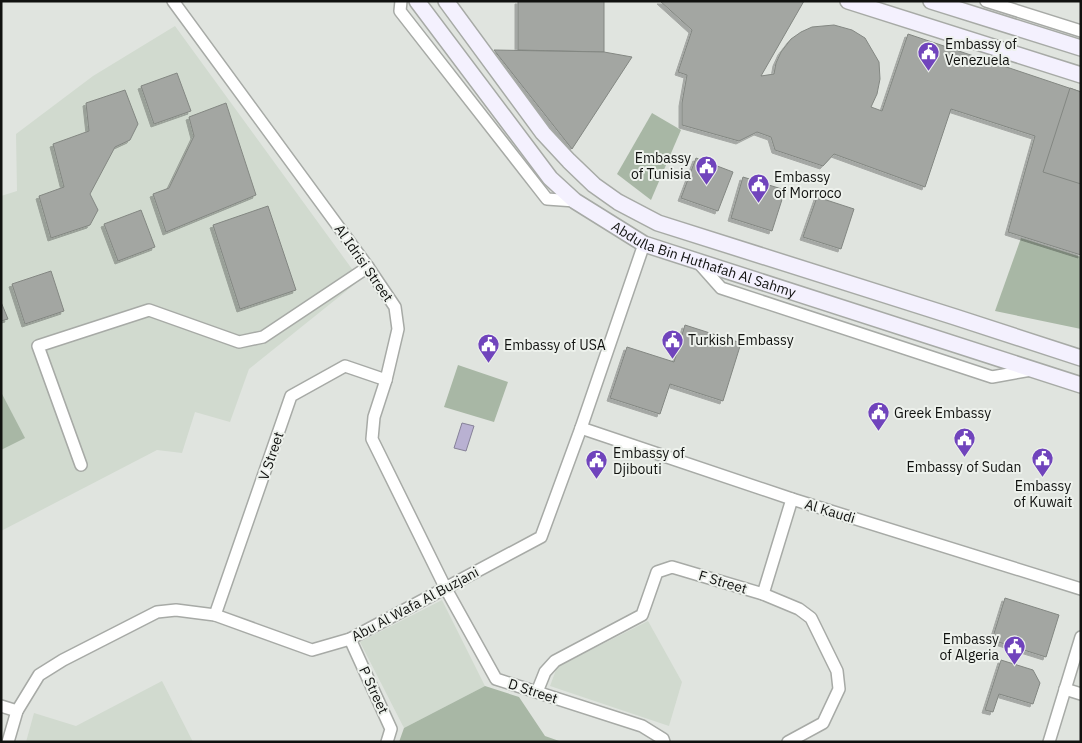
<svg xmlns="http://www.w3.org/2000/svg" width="1082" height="743" viewBox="0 0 1082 743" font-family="'IBM Plex Sans',sans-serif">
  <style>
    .built { fill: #d1dacf }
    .green { fill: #a8b7a5 }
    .water { fill: #b9b1d2; stroke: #868198 }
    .building { fill: #a3a6a2; stroke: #838782; filter: url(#shadow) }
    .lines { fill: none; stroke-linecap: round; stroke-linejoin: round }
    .street-casing { stroke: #a7aaa6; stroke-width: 14 }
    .secondary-casing { stroke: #a7aaa6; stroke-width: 18 }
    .street { stroke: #fff; stroke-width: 11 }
    .secondary { stroke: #f4f1fe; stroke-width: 15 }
    .labels { text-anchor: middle; stroke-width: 4; stroke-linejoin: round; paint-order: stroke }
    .poi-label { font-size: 14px; fill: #10110f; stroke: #edf1ec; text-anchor: start }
    .street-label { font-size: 14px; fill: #10110f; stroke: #edf1ec }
  </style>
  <defs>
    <filter id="shadow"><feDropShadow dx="-3" dy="3" stdDeviation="0" flood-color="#0004"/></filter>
  </defs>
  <rect width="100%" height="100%" fill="#e0e4df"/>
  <!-- built -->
  <g class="built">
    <polygon points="175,26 360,280 249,369 230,422 195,412 182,453 157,450 1,531 1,196 17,191 16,134 93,76"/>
    <polygon points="442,600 485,686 404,728 360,642"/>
    <polygon points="648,621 682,682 669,726 550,686 557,667"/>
    <polygon points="162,681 193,742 26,742 34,713 76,726"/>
  </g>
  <!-- green -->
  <g class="green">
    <polygon points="652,113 681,130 651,200 617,174"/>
    <polygon points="1021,238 1081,257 1081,329 995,311"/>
    <polygon points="458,365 508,382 494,422 444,407"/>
    <polygon points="1,392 25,438 1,450"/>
    <polygon points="485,686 519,697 545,736 562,742 399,742 404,728"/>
  </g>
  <!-- water -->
  <polygon class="water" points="462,423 474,426 466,451 454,448"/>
  <!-- building -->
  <g class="building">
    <polygon points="518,1 604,1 604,52 518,50"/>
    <polygon points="660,1 804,1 761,76 774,74 776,63 781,52 791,39 801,32 812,27 834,25 852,30 865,38 879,62 880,79 877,94 871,107 882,111 908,34 1081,92 1081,255 1008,232 1035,136 951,109 925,187 834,154 823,166 775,150 771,137 757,132 739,141 682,125 682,103 687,75 678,72 692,30"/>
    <polygon points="494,50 604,52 632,57 572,149"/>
    <polygon points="177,73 191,111 154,124 141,86"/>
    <polygon points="1070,88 1081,92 1081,184 1043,172"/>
    <polygon points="125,90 138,124 130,140 115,147 90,194 98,210 90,225 51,238 39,196 64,187 53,144 89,131 86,103"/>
    <polygon points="226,103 256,195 166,232 153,194 169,188 194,136 189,117"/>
    <polygon points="696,158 733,172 718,211 681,198"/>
    <polygon points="743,177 785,190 772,231 731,218"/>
    <polygon points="817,197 854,209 841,249 803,237"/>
    <polygon points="268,206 296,290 240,309 213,225"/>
    <polygon points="141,210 155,247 118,261 104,224"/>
    <polygon points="51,271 64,311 25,324 12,284"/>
    <polygon points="1,302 8,319 1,321"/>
    <polygon points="685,325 741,343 723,401 670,384 660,414 610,398 627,347 674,362"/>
    <polygon points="1005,598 1059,615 1046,657 992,640"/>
    <polygon points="1001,660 1033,670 1040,683 1033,704 999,694 993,712 985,710"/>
  </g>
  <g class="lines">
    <defs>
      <g id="street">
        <polyline points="173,1 368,267 395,307 398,329 386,380 374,417 372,439 446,589 496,679 642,726 663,739 664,742"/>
        <polyline points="401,1 400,11 547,199 575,201"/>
        <polyline points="986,1 1081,31"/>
        <polyline points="697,261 721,288 992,377 1031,370"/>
        <polyline points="581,428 792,499 1081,589"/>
        <polyline points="81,465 38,346 149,310 239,342 263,337 368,267"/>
        <polyline points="763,594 792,499"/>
        <polyline points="215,615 291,396 345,366 386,380"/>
        <polyline points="350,639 391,729 387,742"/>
        <polyline points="1065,689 1081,694"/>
        <polyline points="537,692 545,672 555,661 642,615 657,572 672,567 763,594 799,609 811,618 837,671 839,689 823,723 788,742"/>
        <polyline points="1,706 17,711"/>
        <polyline points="8,742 17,711 39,675 63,660 157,612 176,610 215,615 312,650 350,639 541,537 581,428 644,244"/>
        <polyline points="1049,742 1081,637"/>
      </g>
      <g id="secondary">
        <path id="s1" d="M 417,1 L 550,178 L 575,201 L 644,244 L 1081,385"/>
        <polyline points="446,1 543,133 569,161 594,185 618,202 658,223 955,317 1081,358"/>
        <polyline points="848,1 1081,75"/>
        <polyline points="931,1 1081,48"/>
      </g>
    </defs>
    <!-- street casing -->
    <use href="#street" class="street-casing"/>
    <!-- secondary casing -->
    <use href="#secondary" class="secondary-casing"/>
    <!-- street -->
    <use href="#street" class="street"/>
    <!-- secondary -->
    <use href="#secondary" class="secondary"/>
  </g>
  <!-- icons -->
  <defs>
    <symbol id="civic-pin" viewBox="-11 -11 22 30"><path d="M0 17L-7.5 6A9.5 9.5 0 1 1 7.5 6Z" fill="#7044bc" stroke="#edf1ec"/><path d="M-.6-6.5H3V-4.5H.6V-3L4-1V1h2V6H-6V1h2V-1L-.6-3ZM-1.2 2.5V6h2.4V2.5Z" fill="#fff"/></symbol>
  </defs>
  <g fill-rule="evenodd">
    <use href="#civic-pin" x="916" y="40" width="25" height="34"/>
    <use href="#civic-pin" x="694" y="154" width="25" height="34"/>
    <use href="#civic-pin" x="746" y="172" width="25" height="34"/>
    <use href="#civic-pin" x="660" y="328" width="25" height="34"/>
    <use href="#civic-pin" x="476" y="332" width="25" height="34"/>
    <use href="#civic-pin" x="866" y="400" width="25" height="34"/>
    <use href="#civic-pin" x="952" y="426" width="25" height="34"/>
    <use href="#civic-pin" x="1030" y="446" width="25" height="34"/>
    <use href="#civic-pin" x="584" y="448" width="25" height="34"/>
    <use href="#civic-pin" x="1002" y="634" width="25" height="34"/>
  </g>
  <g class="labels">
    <!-- poi labels -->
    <g class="poi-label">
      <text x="945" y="49">Embassy of<tspan x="945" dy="16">Venezuela</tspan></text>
      <text x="691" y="163" text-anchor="end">Embassy<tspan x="691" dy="16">of Tunisia</tspan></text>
      <text x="774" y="182">Embassy<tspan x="774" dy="16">of Morroco</tspan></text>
      <text x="688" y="345">Turkish Embassy</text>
      <text x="504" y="350">Embassy of USA</text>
      <text x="894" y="418">Greek Embassy</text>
      <text x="613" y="458">Embassy of<tspan x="613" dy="16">Djibouti</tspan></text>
      <text x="964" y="472" text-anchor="middle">Embassy of Sudan</text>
      <text x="1043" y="491" text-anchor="middle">Embassy<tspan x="1043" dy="16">of Kuwait</tspan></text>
      <text x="999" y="644" text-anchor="end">Embassy<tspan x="999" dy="16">of Algeria</tspan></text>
    </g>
    <!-- street labels -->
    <g class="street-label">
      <text dy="5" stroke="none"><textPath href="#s1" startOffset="398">Abdulla Bin Huthafah Al Sahmy</textPath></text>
      <text transform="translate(364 263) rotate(55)" y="5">Al Idrisi Street</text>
      <text transform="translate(271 456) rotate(-71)" y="5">V Street</text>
      <text transform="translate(830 511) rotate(17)" y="5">Al Kaudi</text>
      <text transform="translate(723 582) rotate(17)" y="5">F Street</text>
      <text transform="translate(415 604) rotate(-28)" y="5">Abu Al Wafa Al Buzjani</text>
      <text transform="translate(374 690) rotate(65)" y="5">P Street</text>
      <text transform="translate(533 691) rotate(18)" y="5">D Street</text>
    </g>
  </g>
  <!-- border -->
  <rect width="1082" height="743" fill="none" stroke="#10110f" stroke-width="5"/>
</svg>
